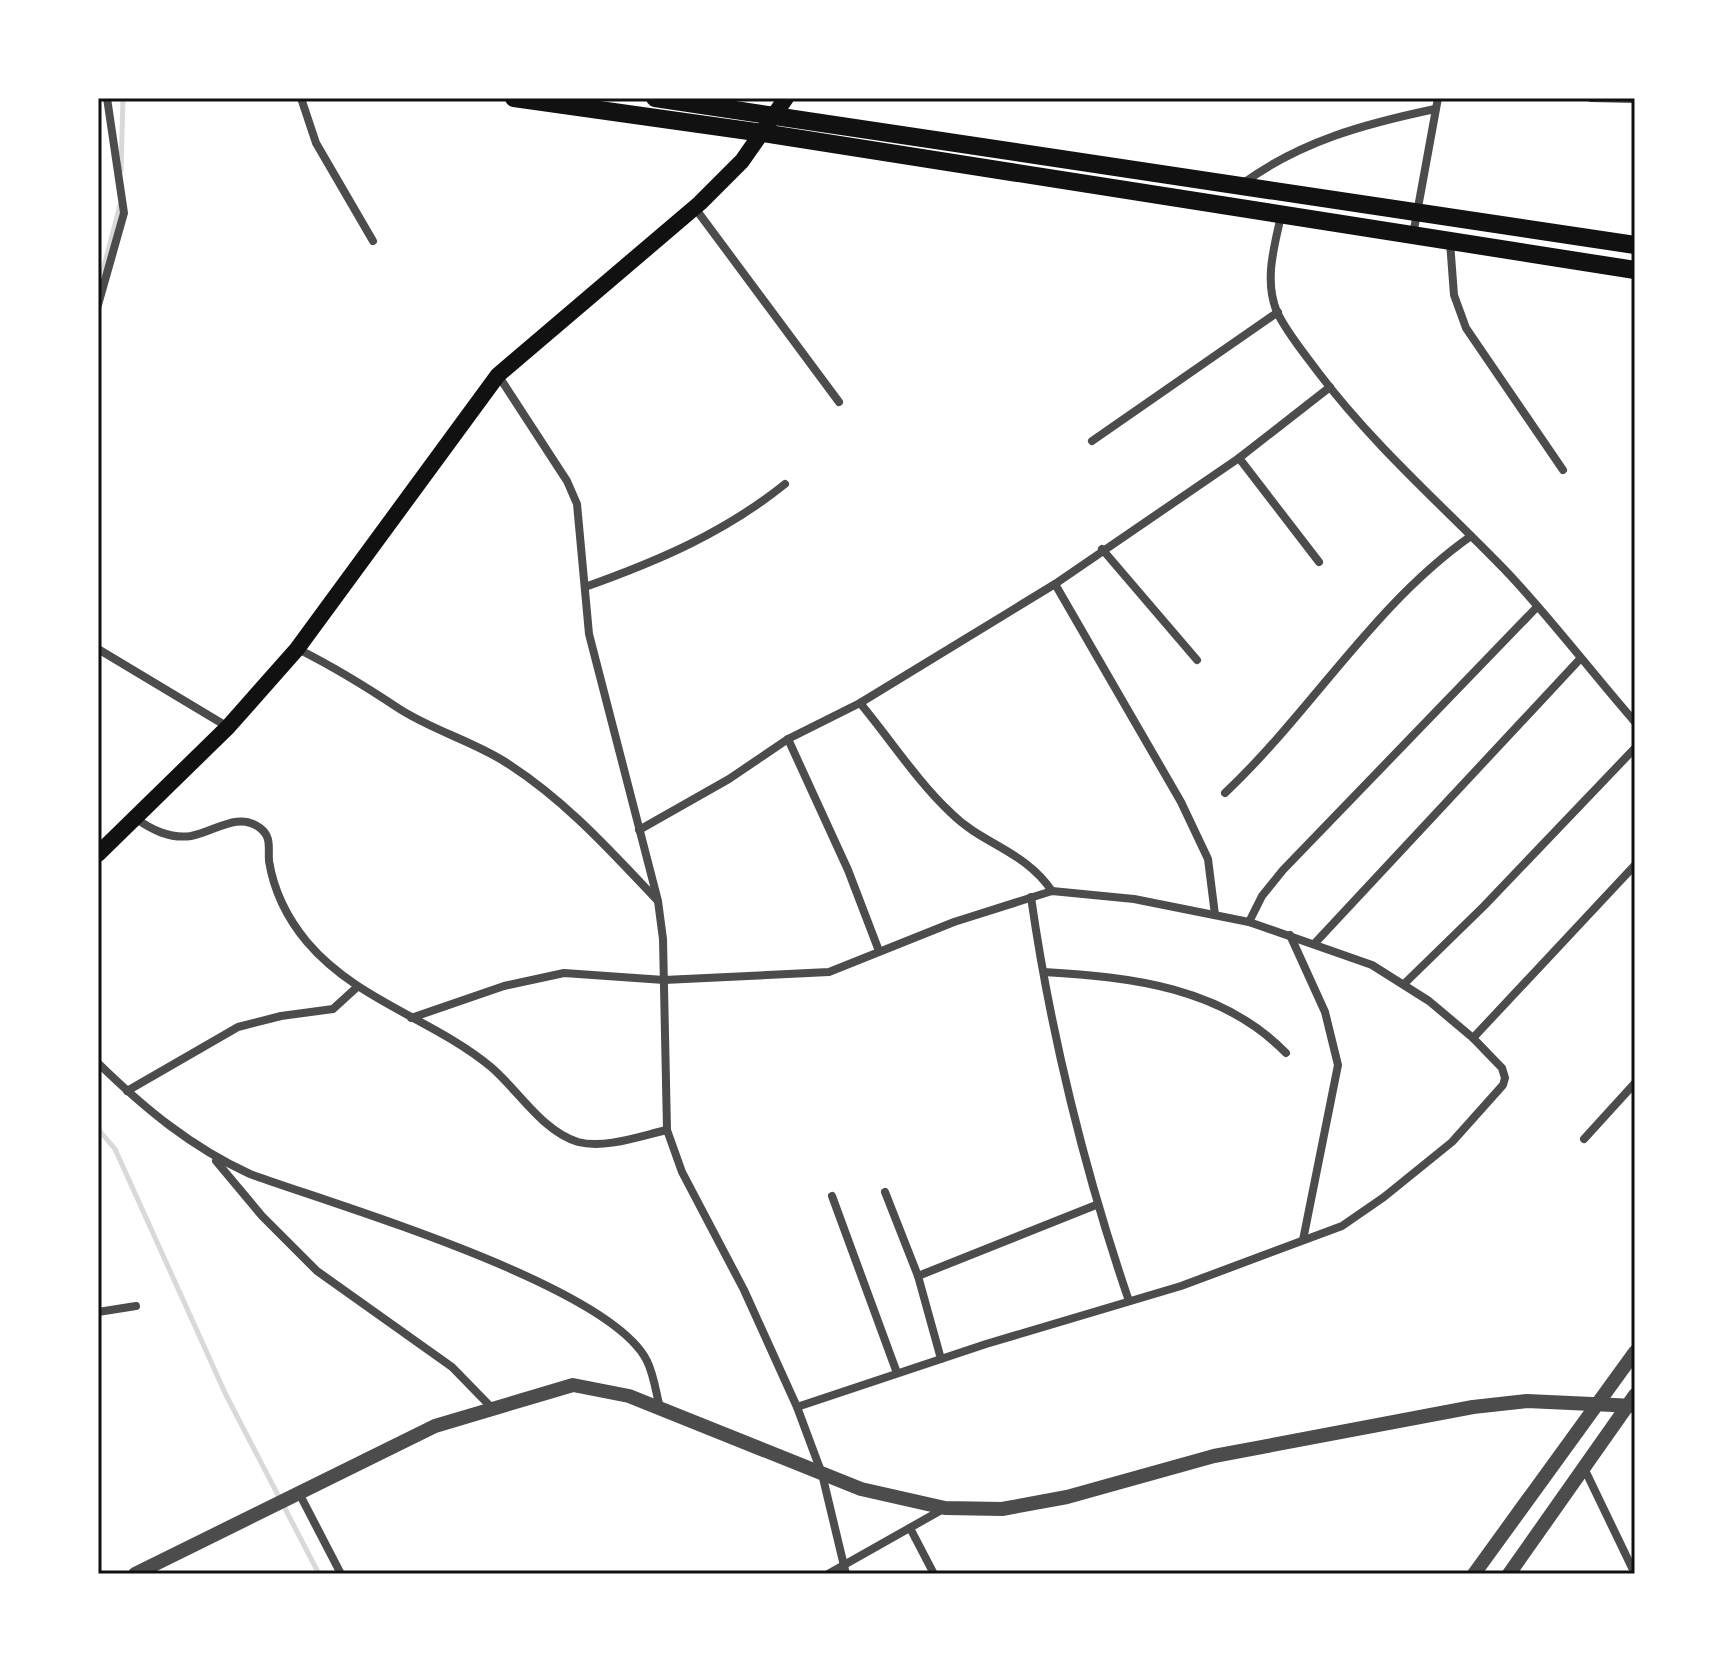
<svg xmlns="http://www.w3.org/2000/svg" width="1733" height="1672" viewBox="0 0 1733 1672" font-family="Cabin,sans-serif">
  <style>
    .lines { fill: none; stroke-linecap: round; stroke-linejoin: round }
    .stream { stroke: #d9d9d9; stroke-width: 5 }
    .minor { stroke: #4c4c4c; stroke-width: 8 }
    .tertiary { stroke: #4c4c4c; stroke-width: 14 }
    .secondary { stroke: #111; stroke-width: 16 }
    .primary { stroke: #111; stroke-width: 18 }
    .neatline { fill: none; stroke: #111; stroke-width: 3 }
  </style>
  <rect width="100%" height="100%" fill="#fff"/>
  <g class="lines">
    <!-- stream -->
    <g class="stream">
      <polyline points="121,171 123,98"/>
      <polyline points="98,289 120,205"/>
      <polyline points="98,1129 115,1149 226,1395 319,1574"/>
    </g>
    <!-- minor -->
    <g class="minor">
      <polyline points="301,98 316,143 373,241"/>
      <polyline points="1591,98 1635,99"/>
      <path d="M 1242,184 C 1301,141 1364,124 1435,109"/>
      <polyline points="695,208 839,402"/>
      <path d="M 1281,216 C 1274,247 1264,281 1277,312 C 1287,333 1304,353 1318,372 C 1373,445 1442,505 1505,570 C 1550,617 1592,673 1635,722"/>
      <polyline points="1413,235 1438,98"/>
      <polyline points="1450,242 1454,295 1466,328 1563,470"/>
      <polyline points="98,305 124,213 107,98"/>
      <polyline points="498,375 567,481 577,504 589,634 658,901 663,939 667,1130 682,1172 744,1290 797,1407 822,1474 846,1574"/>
      <polyline points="1092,441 1278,312"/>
      <polyline points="1239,458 1319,562"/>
      <polyline points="1102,549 1197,660"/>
      <polyline points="1055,584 1181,802 1208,859 1215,915"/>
      <path d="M 585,587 C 658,561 724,533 785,484"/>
      <polyline points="98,649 228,727"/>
      <path d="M 298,649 C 334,667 365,686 398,708 C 430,729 469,740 502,760 C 562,797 609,849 657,900"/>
      <path d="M 860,703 C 890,739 917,781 951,813 C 983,845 1024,850 1052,891"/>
      <polyline points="788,739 848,870 879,951"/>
      <path d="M 1225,793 C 1312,711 1373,605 1471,536"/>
      <path d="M 135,818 C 152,830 170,839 191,836 C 214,832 238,811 260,828 C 272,837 268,848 269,861 C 274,892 287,918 307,942 C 357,1001 433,1019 491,1067 C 518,1090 543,1132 578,1142 C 605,1149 640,1136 667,1130"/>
      <polyline points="639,830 729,779 788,739 860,703 1055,584 1239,458 1330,387"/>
      <path d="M 1031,897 C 1050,1031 1085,1173 1129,1301"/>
      <polyline points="1249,922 1262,896 1283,870 1536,608"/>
      <polyline points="1290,935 1325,1012 1338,1065 1303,1240"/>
      <polyline points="1315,943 1580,659"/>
      <path d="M 1044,972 C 1131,977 1222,987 1286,1053"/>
      <polyline points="1404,984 1484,906 1635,748"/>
      <polyline points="411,1018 504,986 564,973 664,980 829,972 954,922 1052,891 1134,899 1249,922 1372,965 1429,1001 1473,1038 1502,1068 1505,1078 1503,1085 1452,1142 1384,1197 1342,1226 1181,1286 986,1344 797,1407"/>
      <polyline points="1473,1038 1635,865"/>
      <path d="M 98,1063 C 144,1108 191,1147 250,1174 C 335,1205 610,1285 647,1361 C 654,1375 656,1393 660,1408"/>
      <polyline points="127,1091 238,1027 281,1016 333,1009 356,988"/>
      <polyline points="1584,1139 1635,1083"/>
      <polyline points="216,1161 262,1216 317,1271 452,1367 492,1408"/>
      <polyline points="885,1192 918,1276 941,1359"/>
      <polyline points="832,1196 897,1373"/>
      <polyline points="918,1276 1096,1205"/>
      <polyline points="98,1312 136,1306"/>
      <polyline points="1584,1468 1635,1574"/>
      <polyline points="300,1495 341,1574"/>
      <polyline points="910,1528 934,1574"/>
      <polyline points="828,1574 945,1508"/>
    </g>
    <!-- tertiary -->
    <g class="tertiary">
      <polyline points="135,1574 435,1426 573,1385 629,1396 861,1489 945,1508 1002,1509 1067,1497 1214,1456 1473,1407 1527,1401 1635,1406"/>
      <polyline points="1474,1574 1635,1352"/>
      <polyline points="1509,1574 1635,1395"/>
    </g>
    <!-- secondary -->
    <polyline class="secondary" points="98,854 228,727 297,649 498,375 700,203 742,161 786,98"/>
    <!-- primary -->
    <g class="primary">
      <polyline points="514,98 763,133 1635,270"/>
      <polyline points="655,98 1635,245"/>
    </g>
  </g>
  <!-- border -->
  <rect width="1733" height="1672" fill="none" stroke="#ffffff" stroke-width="200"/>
  <rect x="100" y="100" width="1533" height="1472" class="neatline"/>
</svg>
